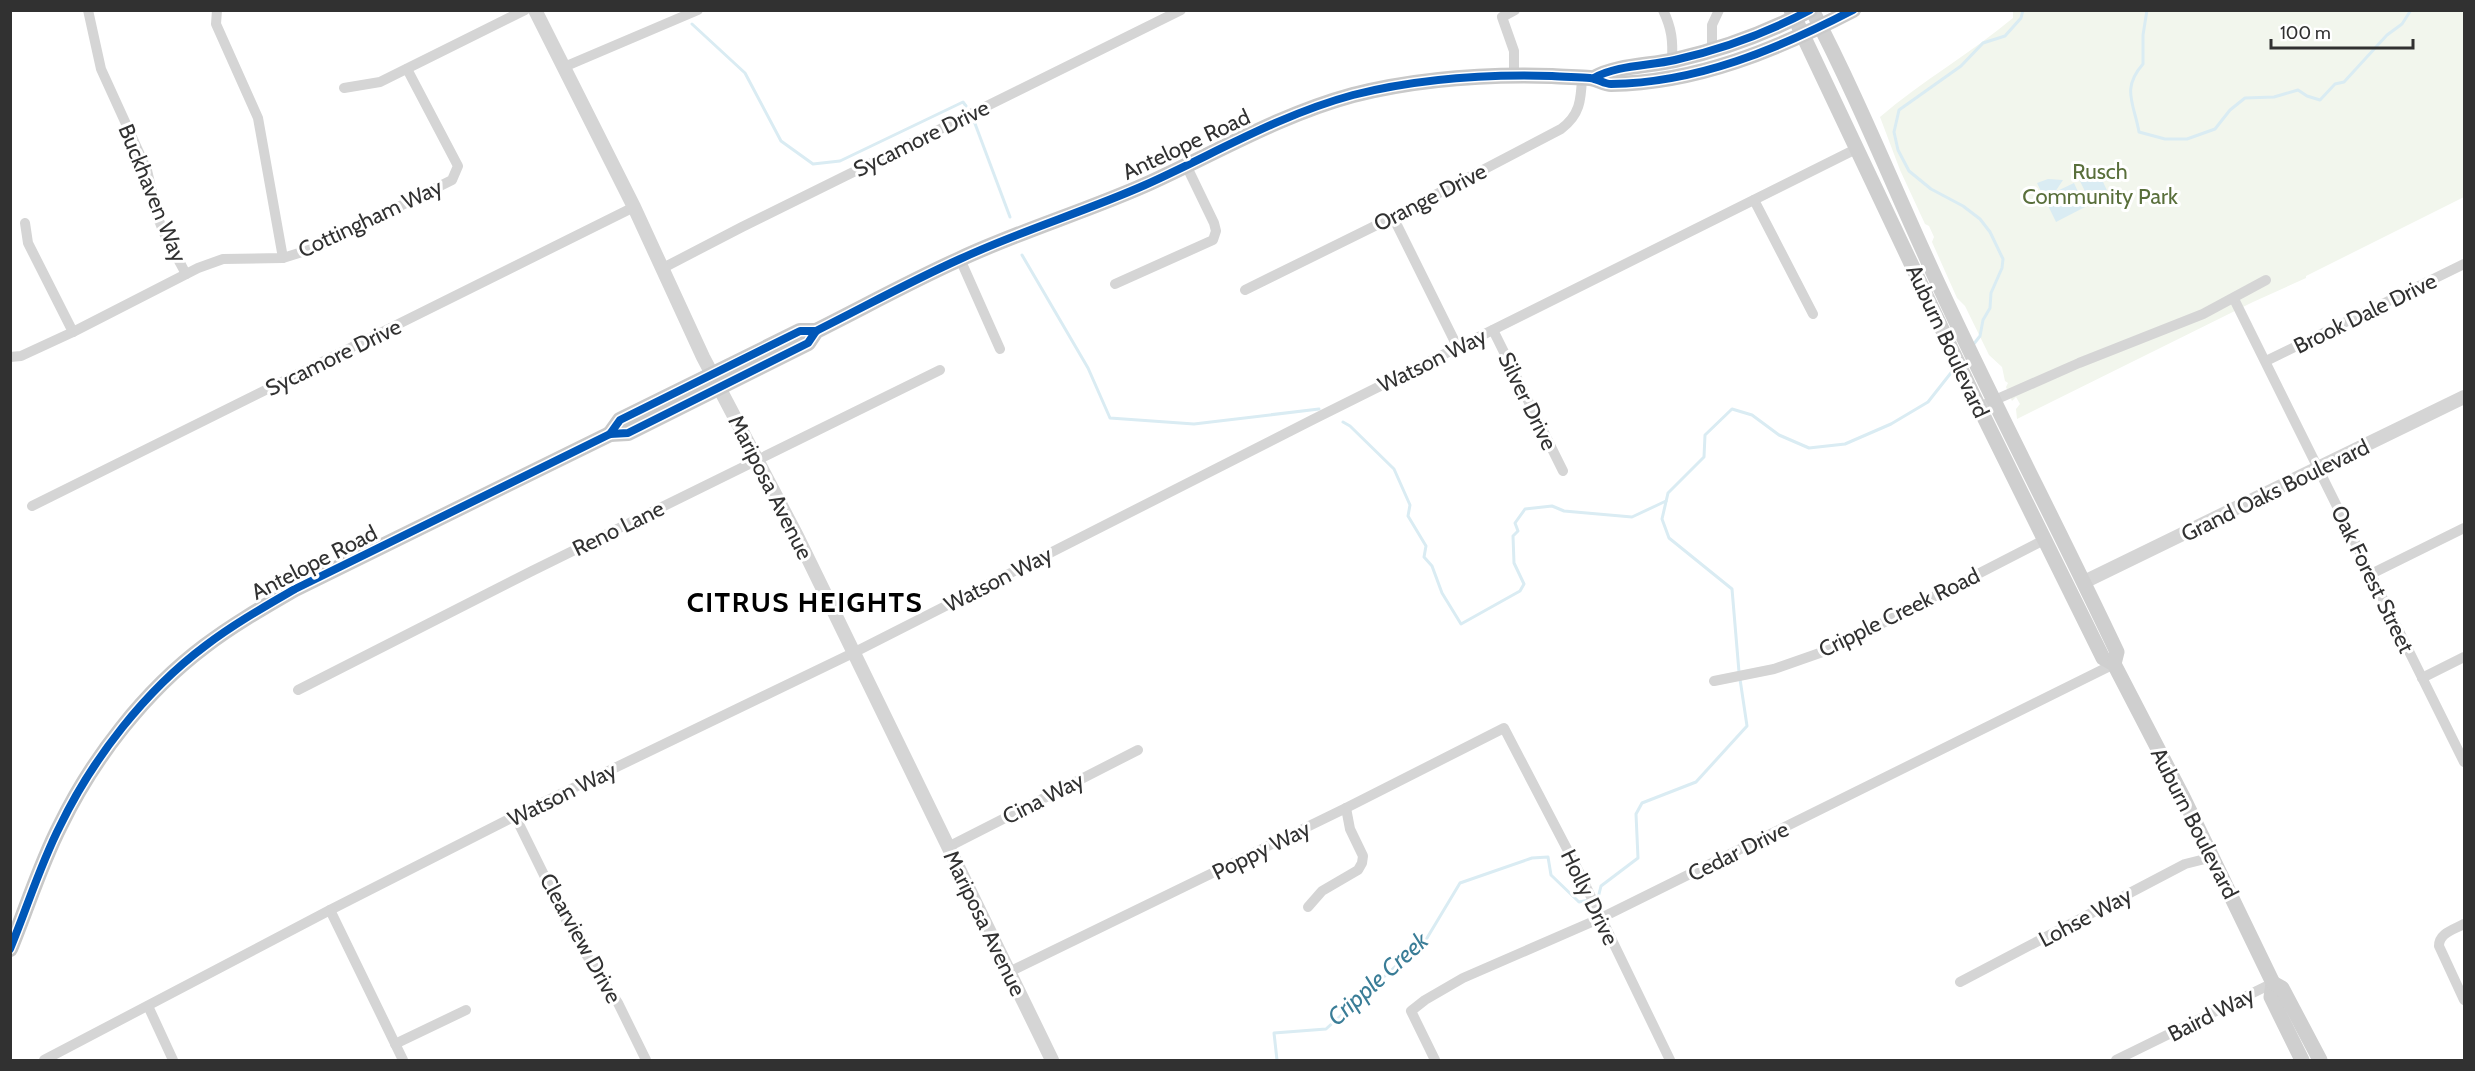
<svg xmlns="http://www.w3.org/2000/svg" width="2475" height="1071" viewBox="0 0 2475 1071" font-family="Cabin,sans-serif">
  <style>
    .green { fill: #f2f6ed }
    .water { fill: #daecf3 }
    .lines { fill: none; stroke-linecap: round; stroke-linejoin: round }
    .stream { stroke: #daecf3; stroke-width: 3 }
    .minor { stroke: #d5d5d5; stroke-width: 10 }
    .tertiary { stroke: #d5d5d5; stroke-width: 14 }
    .secondary { stroke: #cfcfcf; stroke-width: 15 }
    .primary { stroke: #c9c9c9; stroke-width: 16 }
    .cycleway-casing { stroke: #fff; stroke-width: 11 }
    .cycleway { stroke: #0057b8; stroke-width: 8 }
    .labels { text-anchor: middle; stroke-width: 6; stroke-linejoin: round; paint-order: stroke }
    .street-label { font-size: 22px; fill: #313131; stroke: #fff }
    .park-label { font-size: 22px; fill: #596f3b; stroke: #fff }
    .water-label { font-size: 24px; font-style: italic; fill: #3a7d97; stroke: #fff }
    .district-label { font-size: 28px; font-weight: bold; letter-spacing: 1.5px; fill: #000; stroke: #fff }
  </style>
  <rect width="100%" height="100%" fill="#fff"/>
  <!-- green -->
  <path class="green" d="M 2013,11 L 2464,11 L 2464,197 L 2306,276 L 2306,278 L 2253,302 L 2017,419 L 2016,409 L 2020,404 L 2016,397 L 2012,401 L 2006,387 L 2008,383 L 2005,381 L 2002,367 L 1989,355 L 1965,306 L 1957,298 L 1932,242 L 1934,237 L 1929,226 L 1925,224 L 1900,170 L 1880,117 C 1922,81 1971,53 2013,18 Z"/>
  <!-- water -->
  <g class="water">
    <polygon points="2097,169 2111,199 2093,208 2079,179"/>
    <polygon points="2048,179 2063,180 2055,192 2074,183 2085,207 2056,222 2037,183"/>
  </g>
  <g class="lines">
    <!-- stream -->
    <g class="stream">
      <path d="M 2147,10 L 2143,35 L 2143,64 C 2121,89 2134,103 2139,132 L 2165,139 L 2187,139 L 2215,129 L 2230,110 L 2245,98 L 2274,97 L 2298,90 L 2307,96 L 2320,100 L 2335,84 L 2344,82 L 2387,35 L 2402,24 L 2411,10"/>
      <polyline points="692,24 745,73 781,141 813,164 840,161 963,102 966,106"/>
      <polyline points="974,121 1010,217"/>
      <polyline points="1022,255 1088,368 1110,418 1194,424 1319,409"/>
      <polyline points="1973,345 1980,336 1983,320 1990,308 1991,293 2002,268 2003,259 1990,232 1980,219 1963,206 1931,189 1909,171 1898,150 1894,132 1899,110 1961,66 1983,43 2005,36 2021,18 2023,10"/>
      <polyline points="1343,422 1350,426 1394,469 1410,505 1408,516 1426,546 1424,557 1432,566 1442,593 1461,624 1520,591 1524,584 1514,563 1513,536 1518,531 1515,523 1525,509 1552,506 1564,511 1632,517 1666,501"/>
      <polyline points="1739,672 1732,589 1669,538 1662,519 1668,493 1704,457 1705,435 1732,409 1752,415 1779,435 1809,448 1845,444 1891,424 1928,402 1954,369"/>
      <polyline points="1595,898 1598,898 1601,886 1638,858 1636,814 1642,803 1696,782 1747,726 1740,679"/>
      <polyline points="1277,1060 1274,1033 1326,1029 1427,938 1460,883 1532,858 1548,857 1551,875 1579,902 1589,900"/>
    </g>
    <!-- minor -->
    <g class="minor">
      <polyline points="88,10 101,69 147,170 158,218 164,233 186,274"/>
      <polyline points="217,10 216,24 258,118 283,258"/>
      <path d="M 1663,10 C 1672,29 1673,41 1672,61"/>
      <polyline points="1712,51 1712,25 1719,10"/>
      <polyline points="564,67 698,10"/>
      <polyline points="1514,76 1514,51 1502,17 1515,10"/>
      <polyline points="344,88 380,82 525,10"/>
      <polyline points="1754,200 1813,314"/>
      <polyline points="1393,217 1458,348"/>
      <polyline points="25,223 28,243 73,332"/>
      <polyline points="960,259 1000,349"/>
      <polyline points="663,268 742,227 1181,10"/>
      <polyline points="1115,284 1213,240 1216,231 1214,223 1186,165"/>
      <path d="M 1245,290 L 1393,217 L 1561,129 C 1580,115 1581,100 1582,78"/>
      <polyline points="2234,299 2464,762"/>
      <polyline points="1493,330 1563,471"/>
      <polyline points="10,357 21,356 73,332 198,268 223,259 283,258 318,247 452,180 458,166 407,69"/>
      <polyline points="2266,361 2464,264"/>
      <polyline points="1979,407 2079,363 2203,314 2266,280"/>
      <polyline points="32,506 634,207"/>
      <polyline points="2371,574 2464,528"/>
      <polyline points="2422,678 2464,657"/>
      <polyline points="1714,681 1774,669 1834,648 2044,540"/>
      <polyline points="298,690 532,571 940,370"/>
      <polyline points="515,816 574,936 618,1003 646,1060"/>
      <polyline points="948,847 1138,750"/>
      <polyline points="1308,907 1322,891 1358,870 1362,863 1363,856 1350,829 1346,808"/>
      <polyline points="330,910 403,1060"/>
      <path d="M 2464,924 C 2453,930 2439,933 2439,946 L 2464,1000"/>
      <polyline points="1009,972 1346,808 1504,728 1578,870 1670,1060"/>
      <polyline points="1960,982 2185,864 2213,857"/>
      <polyline points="148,1006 173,1060"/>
      <polyline points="395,1044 466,1010"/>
      <polyline points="44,1060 330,910 515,816 853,653 1312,420 1856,149"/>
      <polyline points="1435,1060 1411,1011 1425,1000 1463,978 1601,918 2114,664"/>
      <polyline points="2116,1060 2273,983"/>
    </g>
    <!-- tertiary -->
    <g class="tertiary">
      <polyline points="535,10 634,207 703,357 797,536 1052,1060"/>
      <polyline points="2084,582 2464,397"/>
    </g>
    <!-- secondary -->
    <g class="secondary">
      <polyline points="1791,10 1979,407 2103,658 2114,664 2184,799 2273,983 2271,997 2302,1060"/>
      <path d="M 1812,10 C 1860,102 1898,198 1942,292 C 1998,413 2060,531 2117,652 L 2114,664"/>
      <polyline points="2273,983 2282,988 2320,1060"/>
    </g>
    <!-- primary -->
    <g class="primary">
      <path d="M 1594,78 C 1617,65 1649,66 1675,60 C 1723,49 1767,33 1810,10"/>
      <polyline points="610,434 620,420 800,331 816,331"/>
      <path d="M 10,949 C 27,908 40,865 60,826 C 93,758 145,691 205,646 C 234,624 264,607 295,589 L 610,434 L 628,433 L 808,343 L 816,331 C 864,307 911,281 960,259 C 1020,231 1084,212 1145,185 C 1214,154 1279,115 1353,95 C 1417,79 1486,74 1552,76 C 1564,77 1578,77 1590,78 C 1598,79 1604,84 1611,84 C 1697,83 1778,49 1853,10"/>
    </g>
    <defs>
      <g id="cycleway">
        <path d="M 1594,78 C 1617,65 1649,66 1675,60 C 1723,49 1767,33 1810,10"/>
        <polyline points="610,434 620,420 800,331 816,331"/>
        <path d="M 10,949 C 27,908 40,865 60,826 C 93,758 145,691 205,646 C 234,624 264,607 295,589 L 610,434 L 628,433 L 808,343 L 816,331 C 864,307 911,281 960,259 C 1020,231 1084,212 1145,185 C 1214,154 1279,115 1353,95 C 1417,79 1486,74 1552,76 C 1564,77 1578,77 1590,78 C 1598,79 1604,84 1611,84 C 1697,83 1778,49 1853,10"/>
      </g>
    </defs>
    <!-- cycleway casing -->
    <use href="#cycleway" class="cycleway-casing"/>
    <!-- cycleway -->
    <use href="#cycleway" class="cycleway"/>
  </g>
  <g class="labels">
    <!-- street labels -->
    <g class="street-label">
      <text transform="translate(921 138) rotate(-26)" y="8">Sycamore Drive</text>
      <text transform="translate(1186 144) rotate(-25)" y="8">Antelope Road</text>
      <text transform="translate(153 193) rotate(68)" y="8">Buckhaven Way</text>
      <text transform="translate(1430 197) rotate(-27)" y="8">Orange Drive</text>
      <text transform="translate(370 218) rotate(-25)" y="8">Cottingham Way</text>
      <text transform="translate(2365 313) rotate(-26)" y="8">Brook Dale Drive</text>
      <text transform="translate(1948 341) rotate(65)" y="8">Auburn Boulevard</text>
      <text transform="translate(333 357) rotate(-26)" y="8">Sycamore Drive</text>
      <text transform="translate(1432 360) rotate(-26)" y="8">Watson Way</text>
      <text transform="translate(1528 401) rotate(64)" y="8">Silver Drive</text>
      <text transform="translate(771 487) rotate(63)" y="8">Mariposa Avenue</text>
      <text transform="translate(2275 490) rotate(-26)" y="8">Grand Oaks Boulevard</text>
      <text transform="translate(618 528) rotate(-26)" y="8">Reno Lane</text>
      <text transform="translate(314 562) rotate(-27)" y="8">Antelope Road</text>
      <text transform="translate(998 579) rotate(-27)" y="8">Watson Way</text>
      <text transform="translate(2373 579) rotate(64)" y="8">Oak Forest Street</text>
      <text transform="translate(1899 612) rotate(-26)" y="8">Cripple Creek Road</text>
      <text transform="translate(562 794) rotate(-26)" y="8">Watson Way</text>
      <text transform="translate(1043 798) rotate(-27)" y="8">Cina Way</text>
      <text transform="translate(2195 823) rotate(63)" y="8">Auburn Boulevard</text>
      <text transform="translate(1261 850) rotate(-26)" y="8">Poppy Way</text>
      <text transform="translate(1738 851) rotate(-26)" y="8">Cedar Drive</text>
      <text transform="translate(1590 897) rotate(64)" y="8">Holly Drive</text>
      <text transform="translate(2085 917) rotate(-28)" y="8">Lohse Way</text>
      <text transform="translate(985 923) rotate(64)" y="8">Mariposa Avenue</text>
      <text transform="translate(581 938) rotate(61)" y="8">Clearview Drive</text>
      <text transform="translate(2211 1014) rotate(-27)" y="8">Baird Way</text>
    </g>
    <!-- park labels -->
    <g class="park-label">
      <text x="2100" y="179">Rusch<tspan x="2100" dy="25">Community Park</tspan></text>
    </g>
    <!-- water labels -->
    <g class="water-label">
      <text transform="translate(1378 979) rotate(-42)" y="8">Cripple Creek</text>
    </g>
    <!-- district labels -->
    <g class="district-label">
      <text x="805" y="612">CITRUS HEIGHTS</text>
    </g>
  </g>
  <!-- border -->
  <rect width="2475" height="1071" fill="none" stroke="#313131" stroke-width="24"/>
  <!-- scale -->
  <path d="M2271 39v9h142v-9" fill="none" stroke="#313131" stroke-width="3"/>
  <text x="2280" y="39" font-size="18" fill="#313131" stroke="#ffffff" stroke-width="4.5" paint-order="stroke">100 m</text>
</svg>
